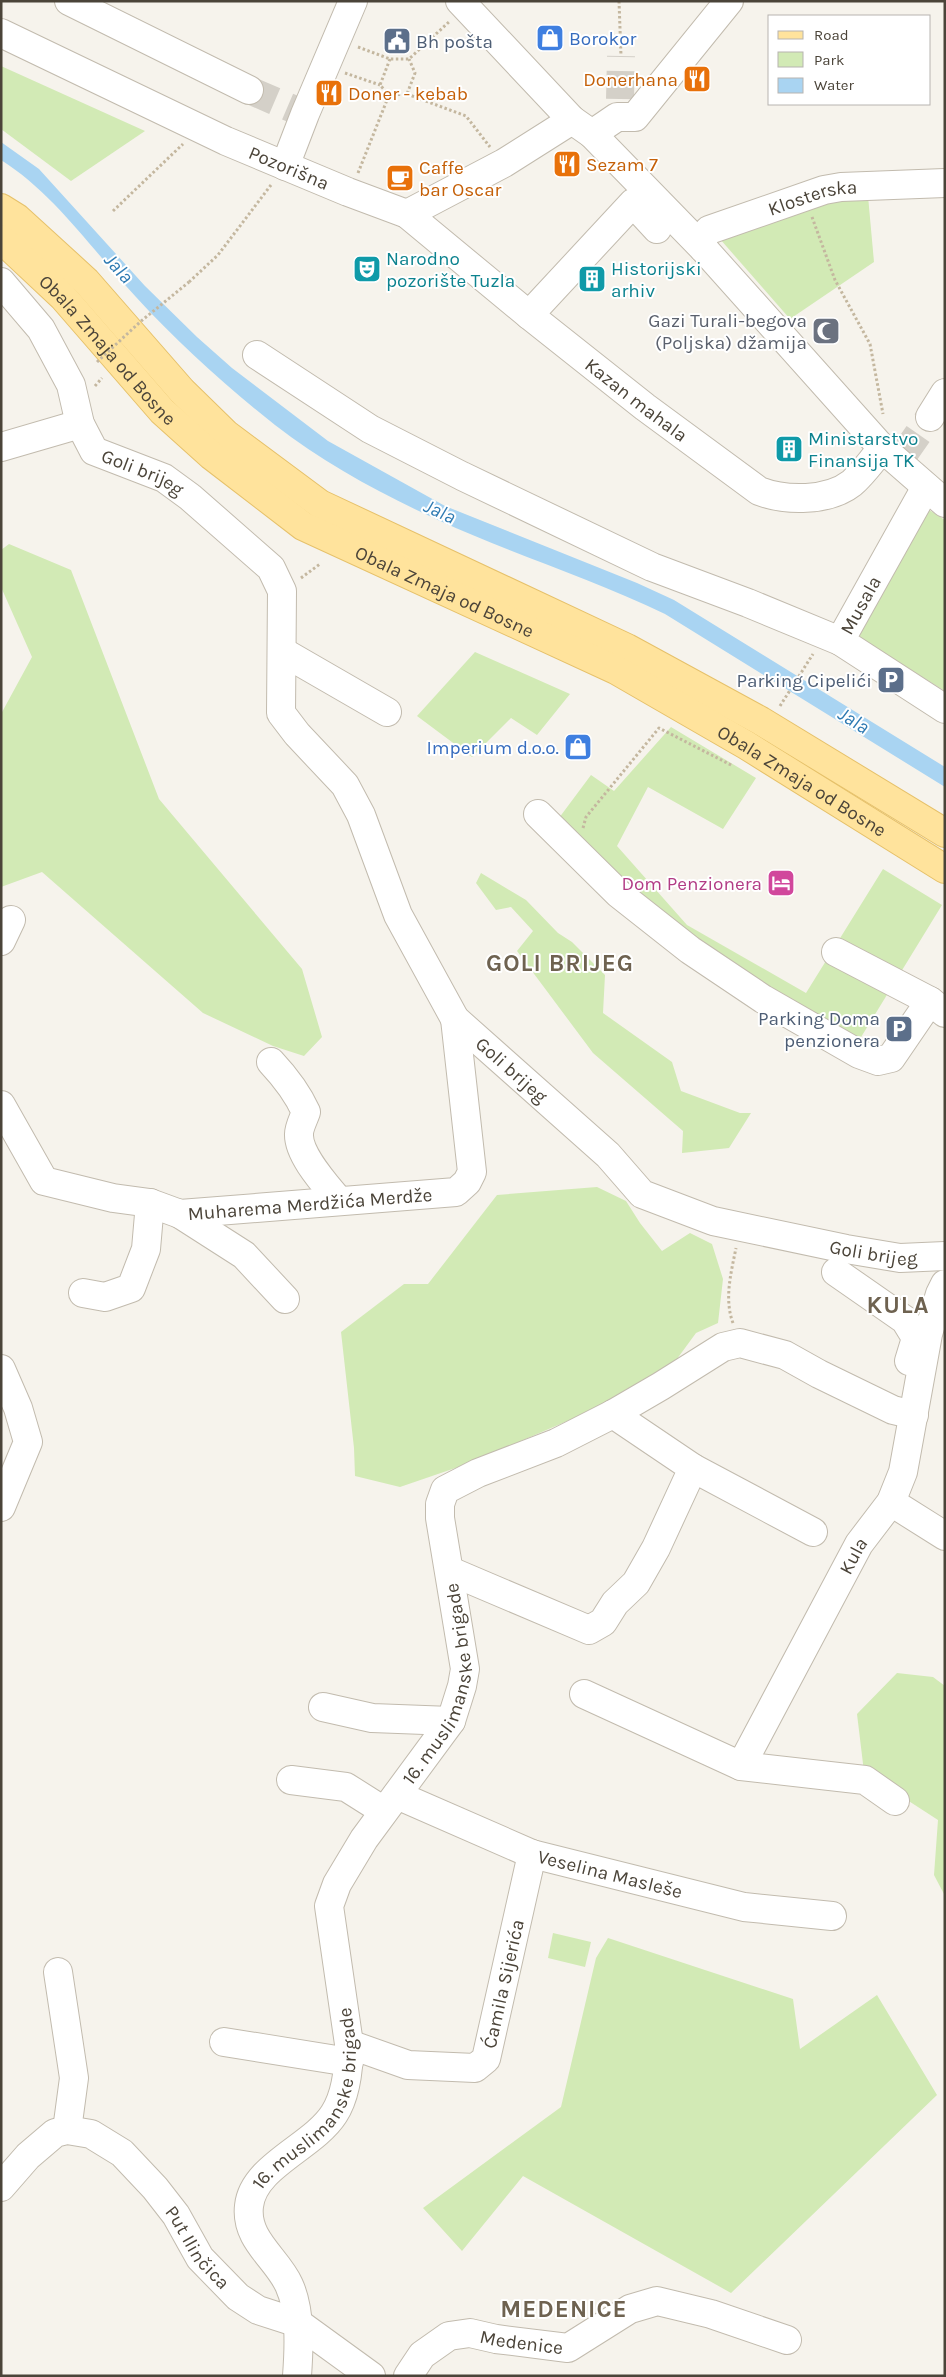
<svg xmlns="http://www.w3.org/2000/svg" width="946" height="2377" viewBox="0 0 946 2377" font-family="Karla,sans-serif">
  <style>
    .green { fill: #d2eab5 }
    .water { fill: #a9d4f2 }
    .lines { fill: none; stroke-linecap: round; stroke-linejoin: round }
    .minor-tunnel { stroke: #d4d0c8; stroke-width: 28; stroke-dasharray: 28 14; stroke-linecap: butt }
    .minor-casing { stroke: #c2bbae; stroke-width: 30 }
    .major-casing { stroke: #e6c16a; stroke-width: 30 }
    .path { stroke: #c4b79f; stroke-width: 3; stroke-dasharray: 2.5 2.5; stroke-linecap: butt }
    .minor { stroke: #fff; stroke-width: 28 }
    .major { stroke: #ffe39c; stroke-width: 28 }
    .path-bridge { stroke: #c4b79f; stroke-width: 3; stroke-dasharray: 2.5 2.5; stroke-linecap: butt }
    .labels { text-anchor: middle; stroke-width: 4; stroke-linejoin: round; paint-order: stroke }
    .shop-label { font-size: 19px; fill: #366cbe; stroke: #fff; text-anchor: start }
    .service-label { font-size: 19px; fill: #4e5e75; stroke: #fff; text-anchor: end }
    .food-label { font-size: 19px; fill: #c56008; stroke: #fff; text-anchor: start }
    .street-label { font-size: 19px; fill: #4b4439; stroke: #fff }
    .culture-label { font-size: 19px; fill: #0d838f; stroke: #fff; text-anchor: start }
    .worship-label { font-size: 19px; fill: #5b616d; stroke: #fff; text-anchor: end }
    .hotel-label { font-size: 19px; fill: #b23c85; stroke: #fff; text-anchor: end }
    .water-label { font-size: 20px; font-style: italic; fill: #2e7ab2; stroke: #fff }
    .district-label { font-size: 24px; font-weight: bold; letter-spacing: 1px; fill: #6e6250; stroke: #fff }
  </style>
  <rect width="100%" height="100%" fill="#f6f3ec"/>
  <!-- green -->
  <g class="green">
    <polygon points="1,66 145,131 71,181 1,129"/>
    <polygon points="868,196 874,262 790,319 720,239 837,197"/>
    <polygon points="926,508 945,520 945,691 856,636"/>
    <polygon points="9,544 71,570 159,799 302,969 322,1037 304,1056 273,1046 203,1013 42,872 1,887 1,714 32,657 1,587 1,550"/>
    <polygon points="475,652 570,694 537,735 511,718 472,757 417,716"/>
    <polygon points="671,727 756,778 723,829 648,787 617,846 687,925 806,993 883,869 942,905 855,1047 686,941 556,822 591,775 614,791"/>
    <polygon points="481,873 526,900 558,933 572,942 605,975 603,1013 672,1062 681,1091 740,1113 751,1113 729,1148 682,1153 683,1131 593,1053 517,951 533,931 511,907 496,910 476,883"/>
    <polygon points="597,1187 626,1201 640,1223 662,1251 690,1233 712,1244 723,1279 718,1323 696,1333 674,1363 586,1413 470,1463 400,1487 355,1476 354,1448 341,1332 404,1284 428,1284 497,1195"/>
    <polygon points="897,1673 933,1677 945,1686 945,1896 934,1875 938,1820 864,1772 857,1714"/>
    <polygon points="553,1933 591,1942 585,1967 548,1958"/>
    <polygon points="608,1938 793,1999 800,2049 877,1995 937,2095 731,2293 523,2176 462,2251 423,2208 561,2107 596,1958"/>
  </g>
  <!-- water -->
  <path class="water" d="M 1,142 L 39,169 L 145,286 L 197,337 L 232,368 L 328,441 L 445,506 L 637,583 L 674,600 L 945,767 L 945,787 L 665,614 C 591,578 512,554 438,520 C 381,494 324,463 275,425 C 226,386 178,343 136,297 C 93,251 55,194 1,160 Z"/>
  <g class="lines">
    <!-- minor-tunnel -->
    <g class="minor-tunnel">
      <polyline points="249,90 305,114"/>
      <polyline points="620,99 621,56"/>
      <polyline points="902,457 930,417"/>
    </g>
    <defs>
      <g id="minor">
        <polyline points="69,1 249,90"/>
        <polyline points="460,1 572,120 592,134 617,117 635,117 729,1"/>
        <path id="s1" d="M 1,33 L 226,141 L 348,192 L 407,214 L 529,315 L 645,407 L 759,491 C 785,501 828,502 852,483 C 863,473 873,460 882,448"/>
        <polyline points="592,134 704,249 882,448 945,503"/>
        <polyline points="285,166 305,114 353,1"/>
        <polyline points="407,214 504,163 572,120"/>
        <path id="s2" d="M 704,249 L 702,238 L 709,230 L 824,190 L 841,187 L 945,183"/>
        <path id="s3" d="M 1,282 L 41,329 L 71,385 L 80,424 L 94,451 L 164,478 L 190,497 L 271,568 L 282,591 L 281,713 L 297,734 L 345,785 L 361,815 L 398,915 L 455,1019 L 608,1155 L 642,1194 L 713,1221 L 846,1249 L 900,1258 L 945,1256"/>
        <polyline points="529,315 633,203 657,229"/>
        <polyline points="257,355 370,429 462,476 652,567 748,603 840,641"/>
        <polyline points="930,417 945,393"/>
        <polyline points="1,447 80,424"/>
        <polyline points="926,487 840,641 945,709"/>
        <polyline points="283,652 387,712"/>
        <polyline points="538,814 619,894 690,950 763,999 859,1054 878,1061 891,1058 930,1001 945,1013"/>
        <polyline points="1,941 11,920"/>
        <polyline points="836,952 930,1001"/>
        <path d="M 271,1062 C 286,1078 297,1092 306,1112 C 304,1118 299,1127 299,1134 C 298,1155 326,1185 339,1201"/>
        <path id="s4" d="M 1,1105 L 44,1181 L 113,1198 L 150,1203 L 180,1214 L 456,1192 L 467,1182 L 472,1172 L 455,1019"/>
        <polyline points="180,1214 244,1255 285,1299"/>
        <polyline points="836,1272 905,1320 916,1338 909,1361"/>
        <polyline points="83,1293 105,1297 131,1288 146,1249 150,1203"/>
        <polyline points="1,1369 18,1408 28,1442 1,1507"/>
        <polyline points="693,1468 813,1532"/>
        <polyline points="891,1502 945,1536"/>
        <polyline points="450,1571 589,1630 603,1622 615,1603 636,1583 656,1548 693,1468 613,1414"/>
        <path id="s5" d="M 584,1694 L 741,1766 L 859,1544 L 891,1502 L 903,1472 L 928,1334 L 940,1294 L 945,1284"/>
        <polyline points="323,1707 372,1718 451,1721"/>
        <polyline points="741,1766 865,1780 895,1801"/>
        <polyline points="291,1780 346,1787 384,1811"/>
        <path id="s6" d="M 397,1795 L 532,1854 L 744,1907 L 832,1916"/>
        <polyline points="58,1972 74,2078 67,2130"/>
        <polyline points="224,2042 349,2062"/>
        <path id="s7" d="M 349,2044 L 408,2065 L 475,2068 L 486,2059 L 532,1854"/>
        <path id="s8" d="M 1,2187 L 28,2156 L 55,2133 L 67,2130 L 91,2134 L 122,2153 L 155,2188 L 176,2215 L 200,2258 L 238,2297 L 258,2310 L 298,2323 L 371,2376"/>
        <path id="s9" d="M 297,2376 C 299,2349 301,2311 289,2285 C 277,2258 245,2240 249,2206 C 253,2166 313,2147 334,2114 C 347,2094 349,2067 349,2044 L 329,1906 L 337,1884 L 364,1839 L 451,1721 L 462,1686 L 465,1669 L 440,1518 L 440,1504 L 445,1490 L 478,1473 L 556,1443 L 613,1414 L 661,1386 L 723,1347 L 740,1343 L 785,1355 L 819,1374 L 893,1410 L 914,1415"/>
        <path id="s10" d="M 408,2376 L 422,2355 L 449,2336 L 470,2333 L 496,2339 L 568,2348 L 630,2309 L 657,2301 L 711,2314 L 787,2340"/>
      </g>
      <g id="major">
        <polyline points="1,208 17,218 86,281 182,391 226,434 320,504 627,648 761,721 945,833"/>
        <path id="s11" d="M 1,239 L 63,297 L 162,411 L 212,456 L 303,526 L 616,670 L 746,745 L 945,869"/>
      </g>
    </defs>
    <!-- minor casing -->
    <use href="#minor" class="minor-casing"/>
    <!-- major casing -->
    <use href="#major" class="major-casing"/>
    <!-- path -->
    <g class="path">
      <polyline points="619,1 621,56"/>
      <polyline points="358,47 390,59 409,59 450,21"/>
      <polyline points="390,59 380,85 389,95 407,94 415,73 409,59"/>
      <polyline points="345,73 380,85"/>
      <polyline points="407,94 466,116 490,147"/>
      <polyline points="358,173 389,95"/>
      <polyline points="113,211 183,144"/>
      <polyline points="812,217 835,280 870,344 883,414"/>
      <polyline points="189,282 218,255 271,185"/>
      <polyline points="95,386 102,378"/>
      <polyline points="301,578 320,564"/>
      <polyline points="780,706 813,654"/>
      <polyline points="583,828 586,817 659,728 733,766"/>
      <path d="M 733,1323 C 724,1299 731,1273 736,1248"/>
    </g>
    <!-- minor -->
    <use href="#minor" class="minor"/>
    <!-- major -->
    <use href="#major" class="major"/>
    <!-- path-bridge -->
    <polyline class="path-bridge" points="97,362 140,322 189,282"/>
  </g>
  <!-- icons -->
  <defs>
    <symbol id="shop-square" viewBox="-11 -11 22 22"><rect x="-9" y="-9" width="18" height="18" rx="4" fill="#3f7fe0" stroke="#fff"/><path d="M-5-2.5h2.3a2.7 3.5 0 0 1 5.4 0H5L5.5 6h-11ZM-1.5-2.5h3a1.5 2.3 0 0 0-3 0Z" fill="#fff"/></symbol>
    <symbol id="civic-square" viewBox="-11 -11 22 22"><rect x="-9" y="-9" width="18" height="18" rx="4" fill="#5c6f8a" stroke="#fff"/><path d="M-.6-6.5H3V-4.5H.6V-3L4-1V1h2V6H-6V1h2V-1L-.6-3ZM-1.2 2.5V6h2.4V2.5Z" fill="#fff"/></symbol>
    <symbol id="restaurant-square" viewBox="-11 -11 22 22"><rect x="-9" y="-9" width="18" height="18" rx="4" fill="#e8710a" stroke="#fff"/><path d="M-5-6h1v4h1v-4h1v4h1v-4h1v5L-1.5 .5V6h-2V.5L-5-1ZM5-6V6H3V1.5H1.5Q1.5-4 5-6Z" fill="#fff"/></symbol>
    <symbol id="cafe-square" viewBox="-11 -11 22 22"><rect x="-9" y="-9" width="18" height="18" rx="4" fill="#e8710a" stroke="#fff"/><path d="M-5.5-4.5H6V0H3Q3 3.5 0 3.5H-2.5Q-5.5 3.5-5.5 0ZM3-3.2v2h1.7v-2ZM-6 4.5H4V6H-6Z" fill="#fff"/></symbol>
    <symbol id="theatre-square" viewBox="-11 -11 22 22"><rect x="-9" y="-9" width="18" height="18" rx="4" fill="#0f9aa8" stroke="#fff"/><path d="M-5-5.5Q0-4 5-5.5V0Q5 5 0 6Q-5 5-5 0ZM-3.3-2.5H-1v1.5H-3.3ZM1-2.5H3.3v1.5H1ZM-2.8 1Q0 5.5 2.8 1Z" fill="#fff"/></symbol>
    <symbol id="building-square" viewBox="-11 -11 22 22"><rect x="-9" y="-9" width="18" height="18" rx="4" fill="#0f9aa8" stroke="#fff"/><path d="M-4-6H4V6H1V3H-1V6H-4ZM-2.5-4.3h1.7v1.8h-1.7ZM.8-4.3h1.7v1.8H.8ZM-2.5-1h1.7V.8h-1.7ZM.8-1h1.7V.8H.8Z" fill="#fff"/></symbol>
    <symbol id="mosque-square" viewBox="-11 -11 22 22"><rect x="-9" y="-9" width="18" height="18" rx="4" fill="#6b7280" stroke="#fff"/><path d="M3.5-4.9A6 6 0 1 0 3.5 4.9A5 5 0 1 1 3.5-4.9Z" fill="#fff"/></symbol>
    <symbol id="parking-square" viewBox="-11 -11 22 22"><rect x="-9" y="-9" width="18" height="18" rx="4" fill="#5c6f8a" stroke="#fff"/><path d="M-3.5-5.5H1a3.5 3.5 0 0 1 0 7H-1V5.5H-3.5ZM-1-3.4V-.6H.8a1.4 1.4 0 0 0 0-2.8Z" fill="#fff"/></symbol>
    <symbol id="hotel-square" viewBox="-11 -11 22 22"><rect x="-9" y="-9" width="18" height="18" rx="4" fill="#d1479c" stroke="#fff"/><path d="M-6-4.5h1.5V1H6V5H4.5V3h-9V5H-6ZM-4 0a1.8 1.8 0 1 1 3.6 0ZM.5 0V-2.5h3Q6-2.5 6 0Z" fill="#fff"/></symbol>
  </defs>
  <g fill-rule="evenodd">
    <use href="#shop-square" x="534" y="22" width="32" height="32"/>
    <use href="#civic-square" x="381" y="25" width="32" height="32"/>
    <use href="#restaurant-square" x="681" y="63" width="32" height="32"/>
    <use href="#restaurant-square" x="313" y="77" width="32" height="32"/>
    <use href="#restaurant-square" x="551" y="148" width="32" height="32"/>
    <use href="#cafe-square" x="384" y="162" width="32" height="32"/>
    <use href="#theatre-square" x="351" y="253" width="32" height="32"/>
    <use href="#building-square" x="576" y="263" width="32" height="32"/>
    <use href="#mosque-square" x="810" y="315" width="32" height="32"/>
    <use href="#building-square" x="773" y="433" width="32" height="32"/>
    <use href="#parking-square" x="875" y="664" width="32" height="32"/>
    <use href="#shop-square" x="562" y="731" width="32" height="32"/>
    <use href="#hotel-square" x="765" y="867" width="32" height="32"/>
    <use href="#parking-square" x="883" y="1013" width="32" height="32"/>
  </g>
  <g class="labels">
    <!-- shop labels -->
    <g class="shop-label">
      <text x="569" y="45">Borokor</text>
      <text x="559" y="754" text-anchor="end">Imperium d.o.o.</text>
    </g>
    <!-- service labels -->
    <g class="service-label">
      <text x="416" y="48" text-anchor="start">Bh pošta</text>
      <text x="872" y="687">Parking Cipelići</text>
      <text x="880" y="1025">Parking Doma<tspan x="880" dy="22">penzionera</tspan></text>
    </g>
    <!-- food labels -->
    <g class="food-label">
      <text x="678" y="86" text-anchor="end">Donerhana</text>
      <text x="348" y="100">Doner - kebab</text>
      <text x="586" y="171">Sezam 7</text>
      <text x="419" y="174">Caffe<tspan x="419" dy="22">bar Oscar</tspan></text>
    </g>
    <!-- street labels -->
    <g class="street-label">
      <text dy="7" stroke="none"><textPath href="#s1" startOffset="318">Pozorišna</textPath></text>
      <text dy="7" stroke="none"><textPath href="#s2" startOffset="131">Klosterska</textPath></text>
      <text dy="7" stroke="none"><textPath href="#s11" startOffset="154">Obala Zmaja od Bosne</textPath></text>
      <text dy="7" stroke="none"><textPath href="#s1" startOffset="740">Kazan mahala</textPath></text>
      <text dy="7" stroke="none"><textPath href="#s3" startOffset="249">Goli brijeg</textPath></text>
      <text dy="7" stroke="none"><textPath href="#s11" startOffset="574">Obala Zmaja od Bosne</textPath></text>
      <text transform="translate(860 605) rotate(-61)" y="7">Musala</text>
      <text dy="7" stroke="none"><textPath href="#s11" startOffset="979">Obala Zmaja od Bosne</textPath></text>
      <text dy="7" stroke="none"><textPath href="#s3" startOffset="990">Goli brijeg</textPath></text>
      <text dy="7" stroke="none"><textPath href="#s4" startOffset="358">Muharema Merdžića Merdže</textPath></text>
      <text dy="7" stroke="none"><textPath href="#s3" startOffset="1410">Goli brijeg</textPath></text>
      <text dy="7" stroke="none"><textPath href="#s5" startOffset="411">Kula</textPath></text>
      <text dy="7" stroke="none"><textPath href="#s9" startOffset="778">16. muslimanske brigade</textPath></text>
      <text dy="7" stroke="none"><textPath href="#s6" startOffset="228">Veselina Masleše</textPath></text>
      <text dy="7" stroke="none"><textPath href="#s7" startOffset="221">Ćamila Sijerića</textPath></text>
      <text dy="7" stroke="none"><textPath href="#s9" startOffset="312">16. muslimanske brigade</textPath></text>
      <text dy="7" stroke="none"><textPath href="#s8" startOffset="271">Put Ilinčica</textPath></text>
      <text dy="7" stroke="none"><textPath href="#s10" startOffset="132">Medenice</textPath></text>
    </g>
    <!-- culture labels -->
    <g class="culture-label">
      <text x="386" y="265">Narodno<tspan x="386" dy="22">pozorište Tuzla</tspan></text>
      <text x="611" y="275">Historijski<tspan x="611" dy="22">arhiv</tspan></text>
      <text x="808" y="445">Ministarstvo<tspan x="808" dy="22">Finansija TK</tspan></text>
    </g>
    <!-- worship labels -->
    <g class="worship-label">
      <text x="807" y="327">Gazi Turali-begova<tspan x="807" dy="22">(Poljska) džamija</tspan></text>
    </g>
    <!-- hotel labels -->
    <g class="hotel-label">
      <text x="762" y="890">Dom Penzionera</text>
    </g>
    <!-- water labels -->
    <g class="water-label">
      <text transform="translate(119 268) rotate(48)" y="7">Jala</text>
      <text transform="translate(440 511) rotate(25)" y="7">Jala</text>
      <text transform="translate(854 720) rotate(32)" y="7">Jala</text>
    </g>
    <!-- district labels -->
    <g class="district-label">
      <text x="560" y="971">GOLI BRIJEG</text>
      <text x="898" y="1313">KULA</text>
      <text x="564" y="2317">MEDENICE</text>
    </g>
  </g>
  <!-- border -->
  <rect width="946" height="2377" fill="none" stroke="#4b4439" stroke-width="5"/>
  <!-- legend -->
  <rect x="768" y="15" width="162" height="90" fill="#ffffff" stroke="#b7b4b0"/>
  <rect x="778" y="31" width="25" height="8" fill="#ffe39c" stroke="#b7b4b0"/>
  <text x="814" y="40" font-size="15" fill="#4b4439">Road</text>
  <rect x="778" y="52" width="25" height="15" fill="#d2eab5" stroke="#b7b4b0"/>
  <text x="814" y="65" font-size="15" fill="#4b4439">Park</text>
  <rect x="778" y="78" width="25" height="15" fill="#a9d4f2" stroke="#b7b4b0"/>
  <text x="814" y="90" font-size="15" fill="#4b4439">Water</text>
</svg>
